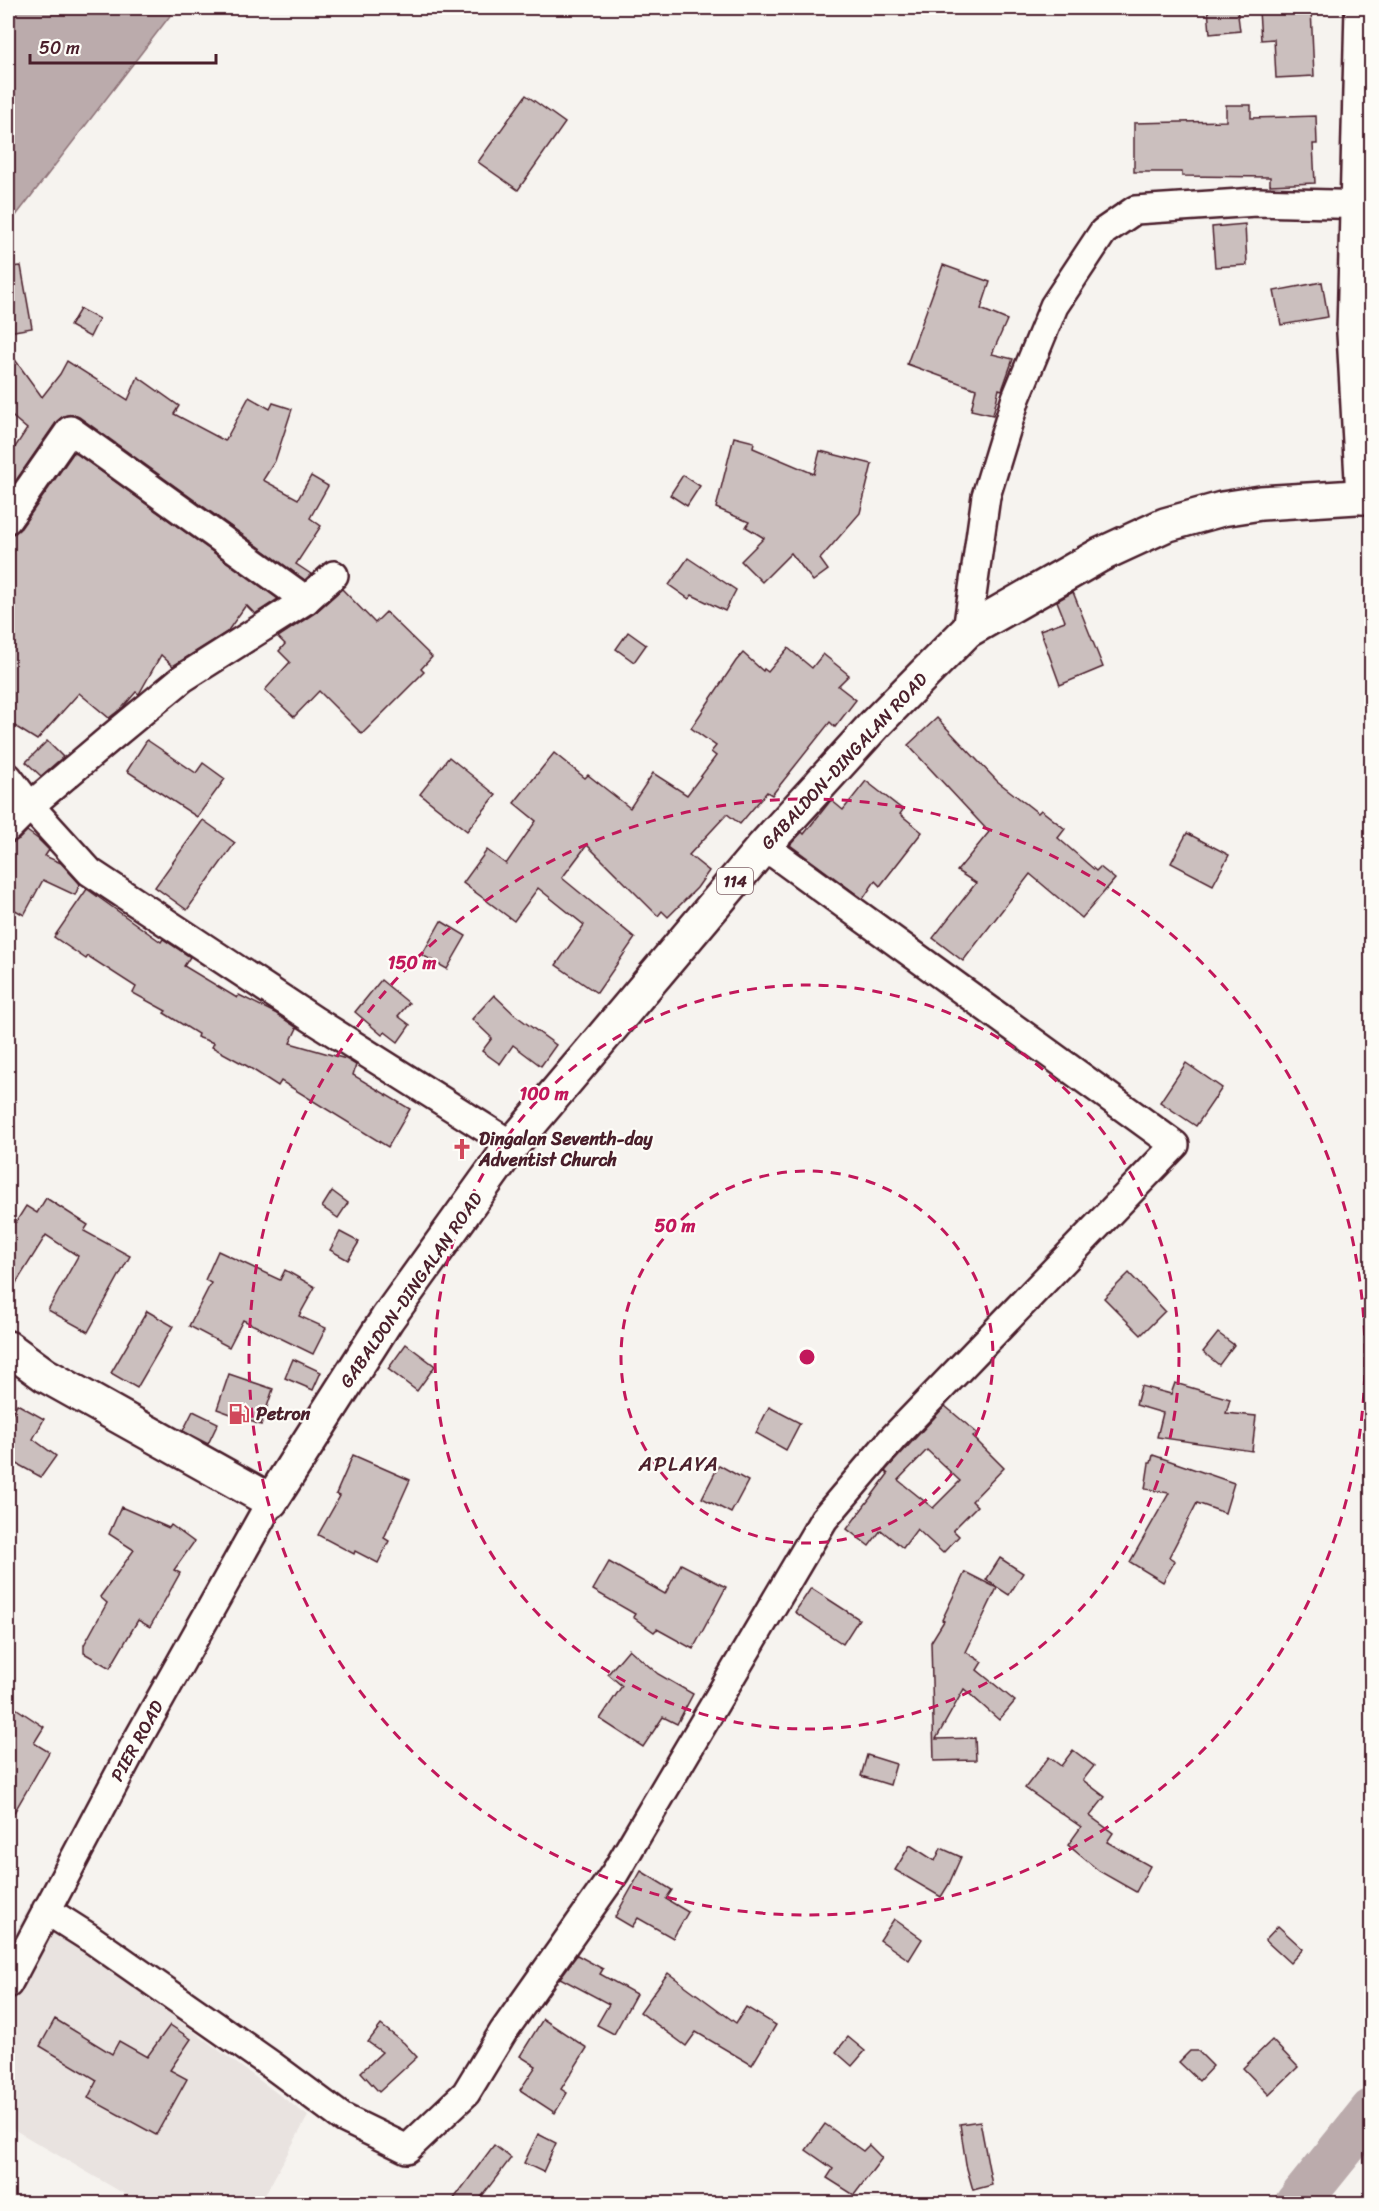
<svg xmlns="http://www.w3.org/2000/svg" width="1379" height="2211" viewBox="0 0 1379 2211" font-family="Sriracha,sans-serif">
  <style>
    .built { fill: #e9e3e0 }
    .water { fill: #bbabac; stroke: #8e7378; stroke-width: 1.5 }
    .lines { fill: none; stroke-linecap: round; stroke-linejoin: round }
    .river { stroke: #bbabac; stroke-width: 45 }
    .building { fill: #cbbfbe; stroke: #4a1f2b; stroke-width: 1.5; fill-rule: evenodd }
    .street-casing { stroke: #4a1f2b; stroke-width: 32 }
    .secondary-casing { stroke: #4a1f2b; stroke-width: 38 }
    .primary-casing { stroke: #4a1f2b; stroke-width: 38 }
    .street { stroke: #fdfcf7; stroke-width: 27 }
    .secondary { stroke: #fdfcf7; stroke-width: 33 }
    .primary { stroke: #fdfcf7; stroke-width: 33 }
    .ring { fill: none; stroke: #c2185b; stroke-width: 3; stroke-dasharray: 10 8 }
    .labels { text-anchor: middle; stroke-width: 4.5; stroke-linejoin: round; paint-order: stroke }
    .shield { fill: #fdfcf7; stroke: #806168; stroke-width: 1.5 }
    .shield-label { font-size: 16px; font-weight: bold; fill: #4a1f2b }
    .street-label { font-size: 18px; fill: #4a1f2b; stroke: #fdfcf7 }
    .poi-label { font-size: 18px; font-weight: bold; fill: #4a1f2b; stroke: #fdfcf7; text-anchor: start }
    .quarter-label { font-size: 21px; letter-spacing: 1.5px; fill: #4a1f2b; stroke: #fdfcf7 }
    .centre { fill: #c2185b; stroke: #fdfcf7; stroke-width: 3 }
    .ring-label { font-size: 18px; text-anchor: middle; font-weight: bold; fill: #c2185b; stroke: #fdfcf7; stroke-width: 4.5; stroke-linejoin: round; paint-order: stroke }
  </style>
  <rect width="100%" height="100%" fill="#f6f3ef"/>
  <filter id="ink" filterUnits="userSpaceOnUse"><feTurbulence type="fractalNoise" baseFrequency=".0167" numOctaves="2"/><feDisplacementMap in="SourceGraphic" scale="12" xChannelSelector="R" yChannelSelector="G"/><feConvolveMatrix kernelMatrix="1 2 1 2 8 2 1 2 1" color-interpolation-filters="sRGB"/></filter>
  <g filter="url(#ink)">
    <!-- built -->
    <polygon class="built" points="28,1909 308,2116 260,2204 140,2203 8,2126 8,1947"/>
    <!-- water -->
    <polygon class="water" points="8,8 176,8 8,226"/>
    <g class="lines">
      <!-- river -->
      <polyline class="river" points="1297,2204 1372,2111"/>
    </g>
    <!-- building -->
    <g class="building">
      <polygon points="1208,8 1237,8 1240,31 1210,34"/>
      <polygon points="1311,8 1314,76 1276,78 1274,39 1261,40 1259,11"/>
      <polygon points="526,95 565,123 518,190 478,162"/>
      <polygon points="1226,105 1251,105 1251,118 1316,116 1317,144 1313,144 1315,183 1270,185 1270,177 1182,176 1182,172 1134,172 1134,123 1226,121"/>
      <polygon points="1245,224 1247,265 1215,267 1212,227"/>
      <polygon points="943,265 990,282 981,309 1007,320 992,354 1013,359 1002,390 999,389 993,415 971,410 976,389 907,364"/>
      <polygon points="21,266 32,328 8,332 8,312 10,311 9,267"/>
      <polygon points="1322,282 1328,317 1281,325 1274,291"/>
      <polygon points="80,309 99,319 90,337 70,326"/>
      <polygon points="8,350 42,397 60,374 67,361 128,400 138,377 179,406 174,414 225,441 249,397 270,409 273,403 292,409 275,461 263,480 298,499 311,476 328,486 310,518 321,526 296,564 311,574 305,580 79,417 72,414 64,416 57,421 8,492 8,458 27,429 8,413"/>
      <polygon points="734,437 754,442 753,448 814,474 820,451 872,464 860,513 820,559 828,570 813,581 791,553 762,582 741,561 764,538 746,527 749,522 716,508"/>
      <polygon points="74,452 278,599 255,614 246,605 227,632 173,666 161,655 139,694 136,692 123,707 109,718 79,693 37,740 8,722 8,535 15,533 21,528"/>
      <polygon points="683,475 700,486 687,506 670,495"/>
      <polygon points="688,558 736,590 725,611 692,595 689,599 669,585"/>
      <polygon points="342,589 375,623 386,612 432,657 421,669 424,672 362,734 319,691 294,717 265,690 290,662 279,651 285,644 278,637 315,613"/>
      <polygon points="1073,592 1103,667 1060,685 1040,630 1065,621 1057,601"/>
      <polygon points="628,632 646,645 634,662 616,649"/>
      <polygon points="788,648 812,668 823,654 849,675 838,686 856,700 835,727 830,722 772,795 767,792 740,824 727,814 689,855 709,871 697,888 668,917 662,911 658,916 587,845 562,878 635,938 597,993 556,965 584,925 538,888 514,921 463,883 487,850 506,864 536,821 514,803 554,753 585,778 588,775 630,808 653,773 687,795 716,756 711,752 716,746 691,728 736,661 743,653 763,671 764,669 768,672"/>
      <polygon points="937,718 997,781 1038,813 1041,810 1065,829 1058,838 1096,871 1100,867 1115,879 1082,918 1030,874 963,961 933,938 976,883 957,871 989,832 908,745"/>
      <polygon points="147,740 196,773 203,763 225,779 197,817 127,771"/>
      <polygon points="47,741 63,757 41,776 26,762"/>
      <polygon points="449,757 496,795 467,831 420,794"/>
      <polygon points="866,781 903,810 900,814 922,832 880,886 875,881 863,899 790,845 802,832 804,834 831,800 843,810"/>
      <polygon points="203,820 235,843 187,910 155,887"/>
      <polygon points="27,831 38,839 49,850 45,856 61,863 80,884 75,895 43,880 24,915 8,906 8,843 19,839"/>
      <polygon points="1187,833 1229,855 1213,885 1171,863"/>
      <polygon points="87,889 161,942 163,939 190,957 184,966 237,998 239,995 275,1013 297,1028 290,1043 346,1059 356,1065 353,1075 410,1109 388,1147 281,1081 278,1086 247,1066 212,1047 214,1043 197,1037 198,1034 164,1013 166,1011 133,993 136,987 88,956 86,959 54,937"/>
      <polygon points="441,921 466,936 447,969 422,955"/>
      <polygon points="381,980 409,1003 398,1016 410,1025 398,1042 385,1032 382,1035 355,1012"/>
      <polygon points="494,995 515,1015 556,1045 541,1066 513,1045 500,1064 482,1051 492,1038 472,1019"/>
      <polygon points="1186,1063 1222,1088 1196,1126 1160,1102"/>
      <polygon points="332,1191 348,1203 338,1218 322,1207"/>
      <polygon points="46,1198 88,1225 84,1231 130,1256 88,1332 48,1310 78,1256 46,1235 8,1296 8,1217 16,1222 26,1206 37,1213"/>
      <polygon points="340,1232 359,1242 348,1260 330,1250"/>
      <polygon points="218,1251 280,1280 285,1270 315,1287 299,1316 326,1328 313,1354 243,1320 229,1347 189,1326 211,1283 205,1280"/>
      <polygon points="1129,1273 1165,1311 1141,1335 1104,1298"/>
      <polygon points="147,1311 173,1326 137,1388 111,1373"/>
      <polygon points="1218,1333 1234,1345 1219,1365 1203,1352"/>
      <polygon points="406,1344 435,1366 417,1391 388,1369"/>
      <polygon points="293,1359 321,1372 313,1390 285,1378"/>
      <polygon points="229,1374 273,1389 261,1425 217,1409"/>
      <polygon points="1175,1383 1230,1399 1226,1413 1256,1416 1252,1451 1157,1437 1163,1413 1136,1405 1141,1386 1171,1394"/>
      <polygon points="17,1404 44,1419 33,1439 56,1456 41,1477 8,1459 8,1421"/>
      <path d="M 945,1406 L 977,1433 L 973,1437 L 1004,1468 L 972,1501 L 977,1506 L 953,1530 L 959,1536 L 943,1553 L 917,1529 L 903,1548 L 881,1530 L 869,1546 L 847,1529 L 888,1474 L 885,1471 ZM 927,1450 L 960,1481 L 933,1508 L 898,1480 Z"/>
      <polygon points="769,1407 800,1423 786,1450 756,1433"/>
      <polygon points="193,1411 218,1423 208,1444 183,1431"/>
      <polygon points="353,1455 410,1480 384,1538 389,1541 378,1563 355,1551 354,1554 318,1535 340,1496 336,1494"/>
      <polygon points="1153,1455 1234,1483 1225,1513 1197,1503 1169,1557 1175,1561 1163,1582 1130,1562 1169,1493 1145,1489 1149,1463 1151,1463"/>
      <polygon points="719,1465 748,1481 731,1513 702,1498"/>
      <polygon points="121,1507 169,1528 171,1525 194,1542 174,1570 180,1573 150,1627 138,1620 110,1668 84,1653 84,1645 107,1603 100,1597 134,1550 109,1534"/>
      <polygon points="1000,1558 1023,1573 1009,1595 986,1580"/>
      <polygon points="609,1562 665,1594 681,1564 726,1587 693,1649 657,1629 654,1632 633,1617 635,1614 593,1590"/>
      <polygon points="965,1572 997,1588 966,1652 982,1662 977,1670 1015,1701 999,1720 964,1689 936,1739 975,1738 976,1760 934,1761 931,1642 944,1621 942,1620"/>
      <polygon points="811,1588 859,1619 843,1644 795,1612"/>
      <polygon points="629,1649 658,1674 693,1694 677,1724 663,1717 643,1747 600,1719 622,1686 608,1674"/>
      <polygon points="8,1703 44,1727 34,1743 49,1752 8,1823"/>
      <polygon points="1073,1750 1094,1766 1083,1780 1105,1797 1090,1816 1113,1833 1107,1842 1150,1866 1136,1892 1099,1871 1068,1845 1081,1827 1025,1788 1049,1757 1061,1766"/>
      <polygon points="867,1755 896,1764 890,1785 861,1776"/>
      <polygon points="910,1845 935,1861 941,1848 961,1857 949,1884 941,1897 895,1870"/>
      <polygon points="641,1871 672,1890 666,1899 688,1912 673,1938 638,1918 632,1927 615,1917"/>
      <polygon points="894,1919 922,1939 909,1960 880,1940"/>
      <polygon points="1278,1926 1303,1949 1290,1963 1265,1940"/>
      <polygon points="577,1955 603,1969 600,1974 636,1994 614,2034 597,2025 609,2004 560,1978"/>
      <polygon points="668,1973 736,2023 746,2007 776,2025 752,2065 696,2032 686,2046 640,2012"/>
      <polygon points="55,2019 112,2054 119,2041 147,2057 170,2025 191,2039 170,2070 187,2079 156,2135 88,2098 97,2080 40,2046"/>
      <polygon points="543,2019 587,2048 561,2089 567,2093 555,2113 520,2090 536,2066 520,2056"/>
      <polygon points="381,2025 404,2043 417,2057 379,2092 361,2072 382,2052 368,2042"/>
      <polygon points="848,2037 865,2051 852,2066 836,2052"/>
      <polygon points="1272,2040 1298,2067 1269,2095 1243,2068"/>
      <polygon points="1190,2051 1198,2051 1213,2066 1199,2081 1179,2062"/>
      <polygon points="980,2121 992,2185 973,2190 966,2165 960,2124"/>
      <polygon points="825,2124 863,2151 869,2145 882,2158 854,2195 827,2178 833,2169 806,2150"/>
      <polygon points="538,2134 556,2143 543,2172 524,2163"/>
      <polygon points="494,2145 511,2158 476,2204 450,2204"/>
    </g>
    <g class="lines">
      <defs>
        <g id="street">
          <polyline points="8,519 70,430 306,600"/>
          <polyline points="967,631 986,496 1016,398 1054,306 1103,232 1135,210 1256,202 1372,205"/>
          <polyline points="8,777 30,806 90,872 314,1020 512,1145"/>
          <polyline points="8,828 30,806 108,740 183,678 306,600 334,575"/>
          <polyline points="46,1910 90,1938 273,2066 343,2118 407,2149 466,2093 503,2032 615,1873 824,1519 893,1438 1175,1145 764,846"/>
          <polyline points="8,1984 134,1746 271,1501"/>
        </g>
        <g id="secondary">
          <polyline points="1362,8 1354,333 1363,497"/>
          <polyline points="8,1348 45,1375 271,1501"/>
        </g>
        <polyline id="primary" points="271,1501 387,1319 512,1145 764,846 875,724 967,631 1100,555 1165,525 1222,509 1261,503 1372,496"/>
      </defs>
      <!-- street casing -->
      <use href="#street" class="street-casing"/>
      <!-- secondary casing -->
      <use href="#secondary" class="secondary-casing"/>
      <!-- primary casing -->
      <use href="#primary" class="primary-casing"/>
      <!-- street -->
      <use href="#street" class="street"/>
      <!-- secondary -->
      <use href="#secondary" class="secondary"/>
      <!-- primary -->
      <use href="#primary" class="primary"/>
    </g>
  </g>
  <!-- distance rings -->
  <g class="ring">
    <circle cx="807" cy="1357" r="186"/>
    <circle cx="807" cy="1357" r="372"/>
    <circle cx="807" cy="1357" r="558"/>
  </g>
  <!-- icons -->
  <defs>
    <symbol id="church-bare" viewBox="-9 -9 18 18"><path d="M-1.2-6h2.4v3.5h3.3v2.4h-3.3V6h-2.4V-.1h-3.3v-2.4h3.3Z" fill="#d1495b" stroke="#fdfcf7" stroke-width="2.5" paint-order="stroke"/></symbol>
    <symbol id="fuel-bare" viewBox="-9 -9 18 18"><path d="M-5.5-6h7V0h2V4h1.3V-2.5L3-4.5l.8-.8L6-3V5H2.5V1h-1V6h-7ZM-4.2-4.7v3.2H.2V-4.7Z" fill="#d1495b" stroke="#fdfcf7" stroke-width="2.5" paint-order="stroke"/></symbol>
  </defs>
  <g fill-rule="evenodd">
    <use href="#church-bare" x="447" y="1134" width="30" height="30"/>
    <use href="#fuel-bare" x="224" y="1399" width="30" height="30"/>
  </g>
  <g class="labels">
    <!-- shield labels -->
    <rect class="shield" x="717" y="868" width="36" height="26" rx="4.5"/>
    <g class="shield-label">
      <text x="735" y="887">114</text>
    </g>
    <!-- street labels -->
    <g class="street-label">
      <text transform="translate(844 761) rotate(-47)" y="6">GABALDON-DINGALAN ROAD</text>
      <text transform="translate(411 1290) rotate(-55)" y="6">GABALDON-DINGALAN ROAD</text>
      <text transform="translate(137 1741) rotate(-61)" y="6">PIER ROAD</text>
    </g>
    <!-- poi labels -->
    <g class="poi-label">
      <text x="479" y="1145">Dingalan Seventh-day<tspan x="479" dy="21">Adventist Church</tspan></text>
      <text x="256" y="1420">Petron</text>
    </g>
    <!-- quarter labels -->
    <g class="quarter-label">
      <text x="679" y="1471">APLAYA</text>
    </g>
  </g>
  <circle cx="807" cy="1357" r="9" class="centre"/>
  <g class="ring-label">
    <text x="412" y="969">150 m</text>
    <text x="544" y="1100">100 m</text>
    <text x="675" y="1232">50 m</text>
  </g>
  <!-- margin -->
  <rect width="1379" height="2211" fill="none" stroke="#fdfcf7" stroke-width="30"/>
  <rect x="15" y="15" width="1349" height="2181" fill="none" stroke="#4a1f2b" stroke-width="2" filter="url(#ink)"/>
  <!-- scale -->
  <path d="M30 54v9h186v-9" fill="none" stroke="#4a1f2b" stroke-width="3"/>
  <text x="39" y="54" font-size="18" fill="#4a1f2b" stroke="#fdfcf7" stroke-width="4.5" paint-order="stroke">50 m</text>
</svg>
